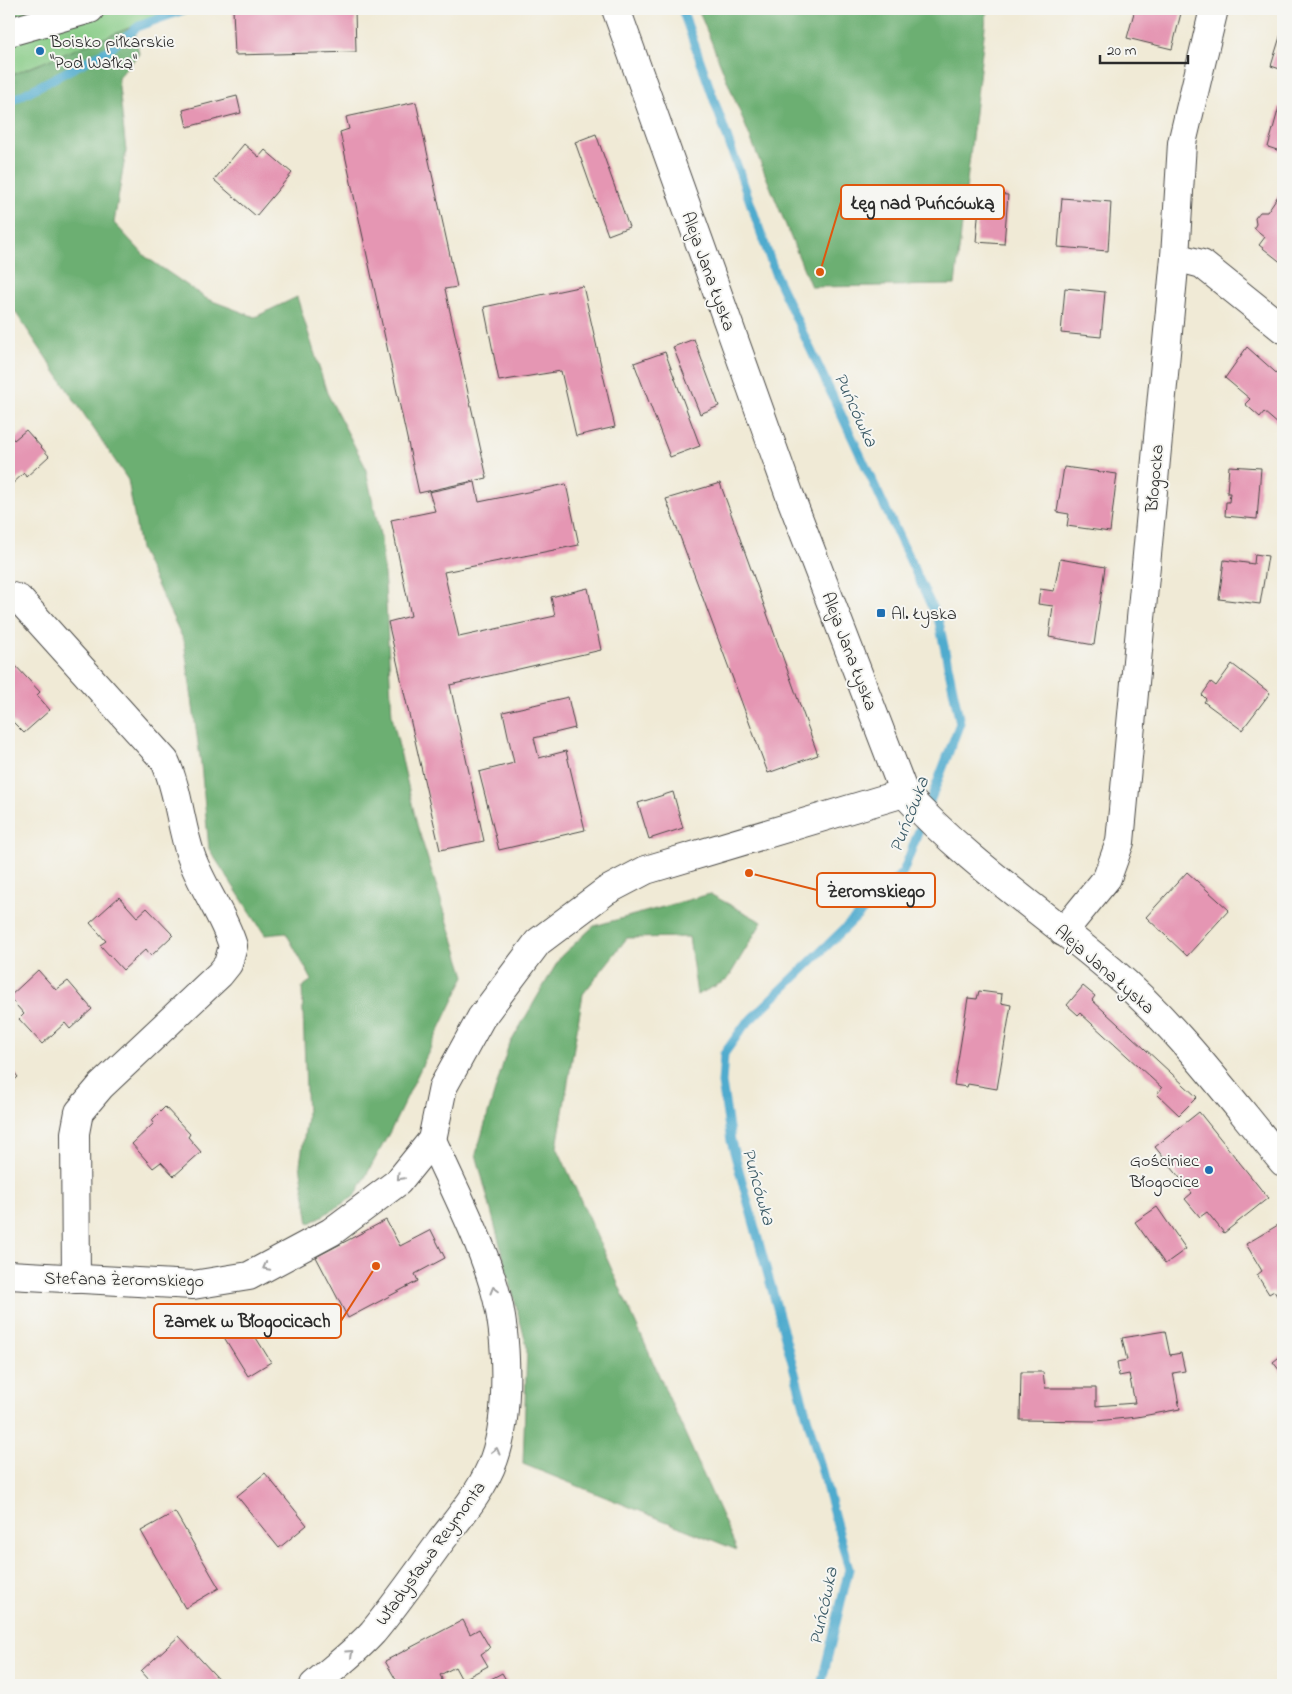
<svg xmlns="http://www.w3.org/2000/svg" width="1292" height="1694" viewBox="0 0 1292 1694" font-family="'Indie Flower',sans-serif">
  <style>
    .green { fill: #86cb85; stroke: #587b58 }
    .forest { fill: #6caf72; stroke: #4c6d4e }
    .lines { fill: none; stroke-linecap: round; stroke-linejoin: round }
    .stream { stroke: #50abce; stroke-width: 9 }
    .building { fill: #e596b3 }
    .minor-casing { stroke: #494845; stroke-width: 30 }
    .minor { stroke: #fff; stroke-width: 28 }
    .oneway { stroke: #a0a0a0 }
    .poi-dot { fill: #1f6fb2; stroke: #f6f6f2; stroke-width: 2 }
    .labels { text-anchor: middle; stroke-width: 4; stroke-linejoin: round; paint-order: stroke }
    .poi-label { font-size: 18px; fill: #2b2b2b; stroke: #f6f6f2; text-anchor: start }
    .street-label { font-size: 18px; fill: #2b2b2b; stroke: #f6f6f2 }
    .water-label { font-size: 19px; font-style: italic; fill: #385864; stroke: #f6f6f2 }
    .leader { fill: none; stroke: #df570e; stroke-width: 2 }
    .callout-dot { fill: #df570e; stroke: #f6f6f2; stroke-width: 2 }
    .callout { fill: #f6f6f2; stroke: #df570e; stroke-width: 2 }
    .callout-label { font-size: 19px; text-anchor: middle; font-weight: bold; fill: #2b2b2b }
  </style>
  <rect width="100%" height="100%" fill="#f6f6f2"/>
  <filter id="ink" filterUnits="userSpaceOnUse"><feTurbulence type="fractalNoise" baseFrequency=".02" numOctaves="2"/><feDisplacementMap in="SourceGraphic" scale="10" xChannelSelector="R" yChannelSelector="G"/><feConvolveMatrix kernelMatrix="1 2 1 2 8 2 1 2 1" color-interpolation-filters="sRGB"/></filter>
  <filter id="wash" filterUnits="userSpaceOnUse"><feTurbulence type="fractalNoise" baseFrequency=".0096" numOctaves="4" result="noise"/><feDisplacementMap in="SourceGraphic" scale="20" xChannelSelector="R" yChannelSelector="G"/><feGaussianBlur stdDeviation="1.12" result="paint"/><feColorMatrix in="noise" values="0 0 0 0 0 0 0 0 0 0 0 0 0 0 0 0 0 1.4 0 .05"/><feComposite in="paint" operator="in"/></filter>
  <g filter="url(#wash)">
    <rect width="100%" height="100%" fill="#f0ead6"/>
    <!-- green -->
    <polygon class="green" points="9,9 174,9 177,13 134,26 9,76"/>
    <!-- forest -->
    <g class="forest">
      <polygon points="698,9 987,9 955,285 811,287"/>
      <polygon points="134,26 139,54 118,78 126,151 114,223 146,257 207,299 255,317 297,297 327,393 365,466 381,539 385,586 392,716 417,825 465,976 393,1126 355,1196 309,1224 300,1164 307,1117 302,987 312,980 286,933 265,935 209,849 201,765 184,641 140,549 128,480 12,307 9,307 9,76"/>
      <polygon points="710,894 762,922 727,980 697,995 689,937 627,938 583,994 557,1147 737,1550 523,1464 527,1347 476,1154 508,1047 561,956 594,926"/>
    </g>
    <g class="lines">
      <!-- stream -->
      <g class="stream">
        <polyline points="682,9 776,276 939,622 960,723 903,872 744,1026 724,1054 722,1083 731,1141 849,1569 821,1685"/>
        <polyline points="9,102 108,50 139,26 186,9"/>
      </g>
    </g>
    <g id="blocks">
      <!-- building -->
      <g class="building">
        <polygon points="233,9 355,9 356,52 235,55"/>
        <polygon points="1135,9 1182,9 1172,49 1127,38"/>
        <polygon points="1283,27 1283,70 1271,66"/>
        <polygon points="237,96 241,113 187,127 183,110"/>
        <polygon points="416,102 457,287 445,289 487,478 419,493 340,132 349,129 346,117"/>
        <polygon points="1279,107 1283,108 1283,152 1268,147"/>
        <polygon points="596,134 629,227 608,235 575,142"/>
        <polygon points="244,144 259,157 265,150 292,173 256,216 214,180"/>
        <polygon points="980,193 1008,195 1004,244 976,242"/>
        <polygon points="1280,193 1283,196 1283,264 1259,245 1265,237 1254,228 1256,224 1255,218 1260,212 1267,212"/>
        <polygon points="1062,198 1111,202 1108,251 1058,247"/>
        <polygon points="583,286 615,427 576,436 561,371 499,381 484,307"/>
        <polygon points="1065,288 1105,292 1101,337 1061,333"/>
        <polygon points="694,339 719,406 700,414 673,347"/>
        <polygon points="1247,347 1283,379 1283,420 1279,425 1264,412 1260,417 1245,404 1250,399 1225,378"/>
        <polygon points="665,352 700,446 670,457 634,363"/>
        <polygon points="26,430 49,456 26,477 24,473 9,487 9,434 14,440"/>
        <polygon points="1229,466 1261,468 1257,519 1225,516 1226,502 1229,502 1230,493 1227,493"/>
        <polygon points="1064,467 1117,474 1110,532 1067,526 1069,514 1057,512"/>
        <polygon points="475,482 479,502 566,484 579,545 444,572 459,637 555,616 551,597 588,588 601,650 450,685 484,841 440,850 388,622 411,616 391,520 435,511 429,492"/>
        <polygon points="720,483 818,755 768,773 666,499"/>
        <polygon points="1255,554 1268,556 1260,604 1219,599 1224,560 1254,564"/>
        <polygon points="1060,559 1105,567 1094,645 1049,637 1053,606 1038,604 1040,589 1054,591"/>
        <polygon points="14,664 40,692 37,695 50,710 24,733 10,719 9,720 9,669"/>
        <polygon points="1232,664 1270,693 1242,730 1204,702 1206,699 1202,695 1211,682 1216,686"/>
        <polygon points="568,697 575,728 534,738 539,758 566,751 585,830 499,850 479,772 514,763 503,712"/>
        <polygon points="673,792 683,828 649,839 638,803"/>
        <polygon points="1187,872 1229,910 1187,956 1146,917"/>
        <polygon points="119,897 137,917 147,908 173,935 151,956 146,949 123,970 100,945 106,941 90,923"/>
        <polygon points="38,970 56,990 68,981 92,1009 70,1029 65,1023 42,1044 19,1019 24,1014 9,997"/>
        <polygon points="1083,986 1095,996 1092,1000 1197,1097 1179,1115 1157,1094 1162,1088 1080,1013 1078,1015 1067,1005"/>
        <polygon points="979,991 1002,994 1001,1003 1011,1005 997,1089 968,1084 967,1087 954,1085 968,998 977,999"/>
        <polygon points="9,1066 18,1077 9,1085"/>
        <polygon points="165,1107 190,1134 188,1137 201,1152 174,1176 161,1162 153,1168 132,1144 154,1123 152,1120"/>
        <polygon points="1199,1112 1268,1198 1224,1233 1207,1212 1200,1217 1185,1199 1192,1193 1155,1147"/>
        <polygon points="1157,1207 1186,1249 1165,1264 1135,1222"/>
        <polygon points="386,1220 400,1246 431,1230 445,1258 415,1274 418,1281 348,1318 316,1257"/>
        <polygon points="1283,1222 1283,1306 1274,1291 1269,1294 1257,1275 1262,1271 1246,1244"/>
        <polygon points="245,1320 271,1362 248,1376 222,1334"/>
        <polygon points="1165,1331 1170,1355 1181,1353 1185,1371 1173,1373 1180,1409 1137,1417 1096,1421 1020,1420 1021,1372 1043,1372 1045,1388 1096,1388 1096,1406 1135,1403 1129,1374 1119,1376 1117,1362 1127,1360 1122,1338"/>
        <polygon points="1283,1354 1283,1375 1273,1362"/>
        <polygon points="265,1473 307,1525 279,1548 237,1496"/>
        <polygon points="175,1512 219,1588 185,1608 141,1531"/>
        <polygon points="463,1620 470,1634 479,1629 490,1648 481,1654 488,1666 462,1680 455,1667 440,1675 442,1679 440,1685 399,1685 385,1661"/>
        <polygon points="179,1636 224,1685 150,1685 151,1682 141,1671"/>
        <polygon points="502,1673 509,1685 480,1685"/>
      </g>
    </g>
  </g>
  <g filter="url(#ink)">
    <use href="#blocks" fill-opacity="0" stroke="#494845" stroke-width="1"/>
    <g class="lines">
      <defs>
        <g id="minor">
          <path d="M 616,9 L 790,496 L 904,793 C 966,861 1042,911 1111,970 C 1177,1026 1228,1096 1283,1162"/>
          <polyline points="9,32 90,9"/>
          <polyline points="1175,257 1202,264 1283,329"/>
          <path d="M 9,596 L 19,599 L 165,761 C 179,792 180,825 191,856 C 202,888 224,915 233,946 L 228,964 L 220,974 L 101,1086 L 79,1112 L 75,1133 L 76,1279"/>
          <polyline points="1063,932 1107,878 1120,842 1175,257 1182,143 1214,9"/>
          <polyline points="9,1275 193,1285 249,1276 331,1232 398,1182 432,1140 443,1087 481,1018 538,942 606,891 646,870 904,793"/>
          <path d="M 314,1685 C 333,1668 356,1651 373,1632 C 397,1603 419,1571 441,1541 C 461,1515 483,1490 494,1459 C 510,1414 508,1336 495,1290 C 480,1238 454,1189 432,1140"/>
        </g>
      </defs>
      <!-- minor casing -->
      <use href="#minor" class="minor-casing"/>
      <!-- minor -->
      <use href="#minor" class="minor"/>
    </g>
    <!-- one-way arrows -->
    <defs><path id="oneway-chevron" d="M-2-3.5L2.5 0L-2 3.5" fill="none" stroke-width="1.6" stroke-linecap="round" stroke-linejoin="round" transform="scale(1.25)"/></defs>
    <g class="oneway">
      <use href="#oneway-chevron" transform="translate(400 1177) rotate(133)"/>
      <use href="#oneway-chevron" transform="translate(266 1267) rotate(152)"/>
      <use href="#oneway-chevron" transform="translate(494 1290) rotate(-105)"/>
      <use href="#oneway-chevron" transform="translate(496 1451) rotate(-75)"/>
      <use href="#oneway-chevron" transform="translate(350 1653) rotate(-42)"/>
    </g>
  </g>
  <!-- markers -->
  <g class="poi-dot">
    <circle cx="40" cy="51" r="5"/>
    <rect x="876" y="608" width="10" height="10" rx="2.5"/>
    <circle cx="1209" cy="1170" r="5"/>
  </g>
  <g class="labels">
    <!-- poi labels -->
    <g class="poi-label">
      <text x="50" y="47">Boisko piłkarskie<tspan x="50" dy="21">"Pod Wałką"</tspan></text>
      <text x="891" y="619">Al. Łyska</text>
      <text x="1199" y="1166" text-anchor="end">Gościniec<tspan x="1199" dy="21">Błogocice</tspan></text>
    </g>
    <!-- street labels -->
    <g class="street-label">
      <text transform="translate(709 271) rotate(70)" y="6">Aleja Jana Łyska</text>
      <text transform="translate(1154 478) rotate(-85)" y="6">Błogocka</text>
      <text transform="translate(850 651) rotate(69)" y="6">Aleja Jana Łyska</text>
      <text transform="translate(1105 969) rotate(41)" y="6">Aleja Jana Łyska</text>
      <text transform="translate(124 1279) rotate(1)" y="6">Stefana Żeromskiego</text>
      <text transform="translate(430 1553) rotate(-54)" y="6">Władysława Reymonta</text>
    </g>
    <!-- water labels -->
    <g class="water-label">
      <text transform="translate(857 409) rotate(65)" y="7">Puńcówka</text>
      <text transform="translate(908 814) rotate(-69)" y="7">Puńcówka</text>
      <text transform="translate(760 1186) rotate(74)" y="7">Puńcówka</text>
      <text transform="translate(822 1606) rotate(-78)" y="7">Puńcówka</text>
    </g>
  </g>
  <!-- callouts -->
  <path class="leader" d="M820 272L841 202M749 873L817 890M376 1266L341 1321"/>
  <g class="callout-dot">
    <circle cx="820" cy="272" r="5"/>
    <circle cx="749" cy="873" r="5"/>
    <circle cx="376" cy="1266" r="5"/>
  </g>
  <g class="callout">
    <rect x="841" y="185" width="163" height="34" rx="5"/>
    <rect x="817" y="873" width="118" height="34" rx="5"/>
    <rect x="154" y="1304" width="187" height="34" rx="5"/>
  </g>
  <g class="callout-label">
    <text x="923" y="209">Łęg nad Puńcówką</text>
    <text x="876" y="897">Żeromskiego</text>
    <text x="247" y="1327">Zamek w Błogocicach</text>
  </g>
  <!-- margin -->
  <rect width="1292" height="1694" fill="none" stroke="#f6f6f2" stroke-width="30"/>
  <!-- scale -->
  <path d="M1100 55v8h88v-8" fill="none" stroke="#2b2b2b" stroke-width="2.5"/>
  <text x="1107" y="55" font-size="15" fill="#2b2b2b" stroke="#f6f6f2" stroke-width="4" paint-order="stroke">20 m</text>
</svg>
